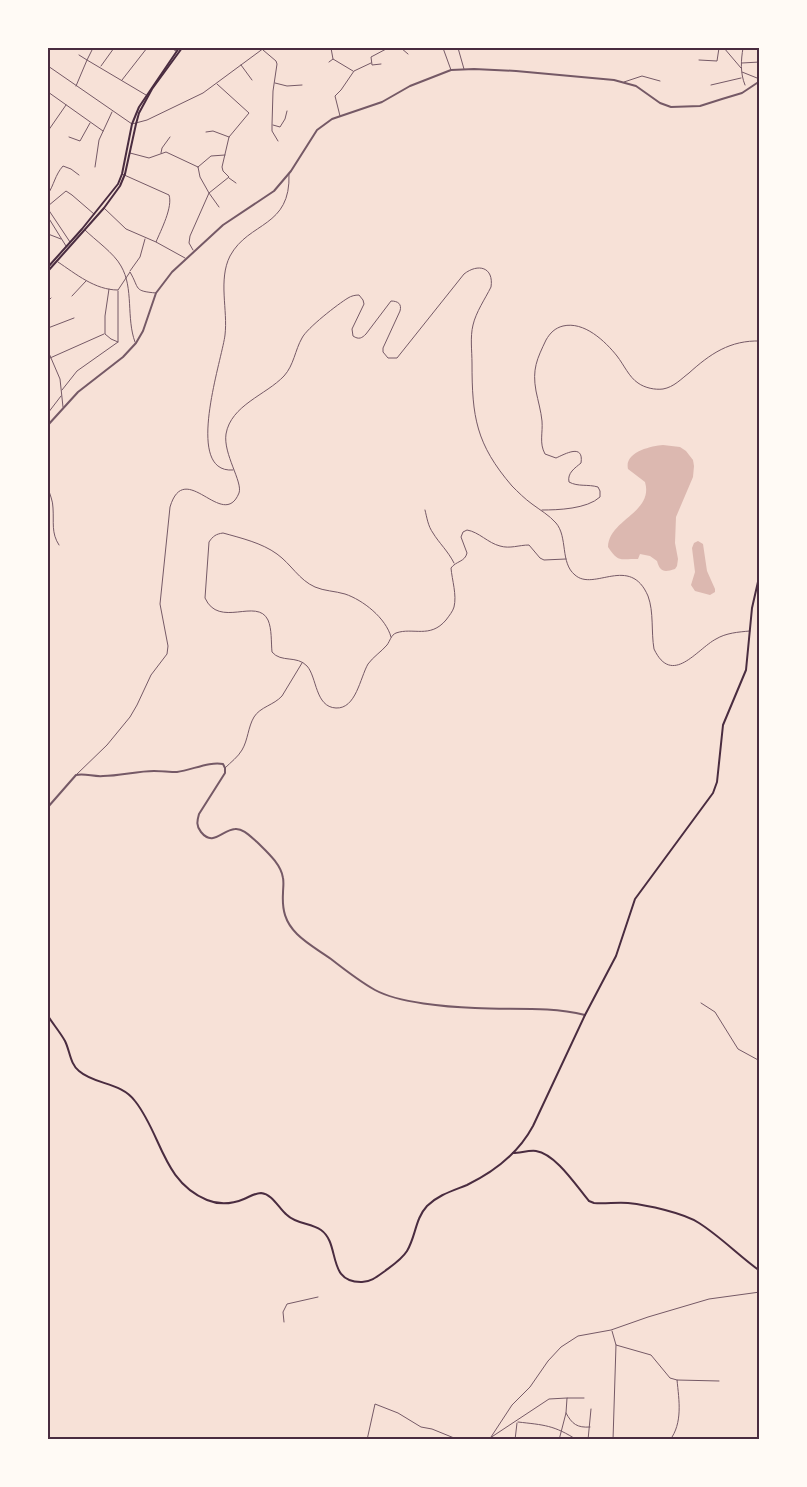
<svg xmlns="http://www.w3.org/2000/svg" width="807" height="1487" viewBox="0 0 807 1487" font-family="'Space Grotesk',sans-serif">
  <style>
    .water { fill: #dcb8b0 }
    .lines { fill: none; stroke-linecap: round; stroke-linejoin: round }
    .minor { stroke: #755966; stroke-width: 1 }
    .tertiary { stroke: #755966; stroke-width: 2 }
    .secondary { stroke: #4a2c40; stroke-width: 2 }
    .neatline { fill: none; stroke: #4a2c40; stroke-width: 2 }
  </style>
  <rect width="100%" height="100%" fill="#f7e1d7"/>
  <!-- water -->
  <g class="water">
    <path d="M 663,445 L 680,447 L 686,451 L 693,460 L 694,466 L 693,477 L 676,517 L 675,543 L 678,559 L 677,566 L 675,569 C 663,573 660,571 657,561 L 650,556 L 640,554 L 638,559 C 621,558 619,564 608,547 C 609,519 654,513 645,482 L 628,469 C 624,452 651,446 663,445 Z"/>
    <polygon points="698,541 703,544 707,571 715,589 715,592 710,595 695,591 691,585 695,572 692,548 694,543"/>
  </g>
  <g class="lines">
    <!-- minor -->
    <g class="minor">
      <polyline points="171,48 176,51"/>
      <polyline points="331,48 333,59"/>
      <polyline points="401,48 408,54"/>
      <polyline points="443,48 451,70"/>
      <polyline points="458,48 464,69"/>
      <polyline points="724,48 741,68"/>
      <path d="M 743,48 C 741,60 740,73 745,85"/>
      <polyline points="263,50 276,61 277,64 273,91 272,125 272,131 278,141"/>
      <polyline points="79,55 87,60 93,48"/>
      <polyline points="699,60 717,61 719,48"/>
      <polyline points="329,62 333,59 353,71"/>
      <polyline points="742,63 760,62"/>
      <polyline points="381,64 372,65 371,57 388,48"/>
      <polyline points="241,65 252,80"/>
      <polyline points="48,66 132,124 147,120 203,93 264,48"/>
      <polyline points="101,66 114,48"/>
      <polyline points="742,72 757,78"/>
      <polyline points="122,80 147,48"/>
      <polyline points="624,82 642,76 660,81"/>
      <polyline points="275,83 287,86 302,85"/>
      <polyline points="217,84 249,113 229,137 222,167 223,171 229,177 209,193 219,207"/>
      <polyline points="711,85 741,78"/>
      <polyline points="76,86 87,60 146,95"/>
      <polyline points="48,92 103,131"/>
      <polyline points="340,116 335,96 341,90 354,71 371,63"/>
      <polyline points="273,125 280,127 285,119 287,111"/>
      <polyline points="48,131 66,105"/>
      <polyline points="206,132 213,131 229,137"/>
      <polyline points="69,137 80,141 90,123"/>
      <polyline points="130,153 149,158 166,152 198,167"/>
      <polyline points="161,153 162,148 170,137"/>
      <polyline points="95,167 99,140 112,112"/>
      <polyline points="198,167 211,156 225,155"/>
      <path d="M 122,174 L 169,195 C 173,207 161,230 156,242 L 185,258"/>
      <polyline points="229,178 236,183"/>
      <path d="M 48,194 C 54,185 55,175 63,166 L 71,169 L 79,175"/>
      <polyline points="48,206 66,191 72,195 94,214"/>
      <polyline points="104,208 126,229 156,242"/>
      <polyline points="48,209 70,242"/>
      <polyline points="48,217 66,246"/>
      <path d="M 85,230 C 95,240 114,253 121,266 C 134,288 126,318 135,342"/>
      <polyline points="48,234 61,239"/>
      <polyline points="193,250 189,243 190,236 209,193 200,177 198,167"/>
      <path d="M 58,262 C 76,274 95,290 118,290 L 130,272 C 140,289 133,291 156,293"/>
      <polyline points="130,271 140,257 145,239"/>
      <polyline points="109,289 105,316 105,334 111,339 118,342"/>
      <polyline points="72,296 86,281"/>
      <polyline points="48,301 51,298"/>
      <polyline points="48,328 74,318"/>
      <polyline points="48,351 60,379 63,407"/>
      <polyline points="50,358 104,334"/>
      <polyline points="62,390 77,371 118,342 118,291"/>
      <polyline points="48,413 61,396"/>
      <path d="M 233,470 C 183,474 222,360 225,335 C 228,310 218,280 230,256 C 249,221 291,228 289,174"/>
      <path d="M 48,488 C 50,495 53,501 53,508 C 54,522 51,533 59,545"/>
      <path d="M 425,510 C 427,518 428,526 433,533 C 439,543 448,551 454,563"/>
      <path d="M 542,510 C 558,510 587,509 600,497 L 600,491 L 598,487 C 588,484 578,487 569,482 C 567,473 575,468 581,463 C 584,443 565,454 556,458 L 545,454 C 539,443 543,433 542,421 C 541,411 538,401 536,391 C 532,369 537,359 546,340 C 550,333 555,328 563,326 C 584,321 605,341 617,356 C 624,365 629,377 638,383 C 645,388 655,390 663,389 C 674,387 681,379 689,373 C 710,354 730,340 760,341"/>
      <path d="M 391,637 C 386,618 363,600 345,594 C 335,591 324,591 315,587 C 299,580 291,564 277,554 C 262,543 241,538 223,533 C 216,534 213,536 209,542 L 205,598 C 219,629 257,597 268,620 C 272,629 271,642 272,652 C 281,663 297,655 307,666 C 317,677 315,707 336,708 C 356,709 360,678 368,664 C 373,657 381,652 387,645 C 390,641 391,635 396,633 C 413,627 430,639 446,620 C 449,616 453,611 454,607 C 457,595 452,580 451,568 C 456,561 465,562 467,553 L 461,537 L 463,532 L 467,530 C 479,532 488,543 500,546 C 510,549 519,545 529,545 L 540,558 L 544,560 L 566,559"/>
      <path d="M 225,768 C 231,762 238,757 242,750 C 248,740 248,727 254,717 C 260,707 274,705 282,696 L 302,663"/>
      <path d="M 76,775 L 107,745 L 130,717 L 137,705 L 151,675 L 167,654 L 168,646 L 160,604 L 170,507 C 185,457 223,532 239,493 C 243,482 223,454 226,434 C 231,405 266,395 284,376 C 294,365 295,350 302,338 C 307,328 338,304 348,298 C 351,296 355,295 359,295 L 363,300 L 364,304 L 352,329 L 353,336 C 359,340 362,338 366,334 L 391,301 C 398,301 402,304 400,311 L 383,348 L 383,352 L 388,358 L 397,358 L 464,274 C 478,263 494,267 491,287 C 485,299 476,312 473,325 C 470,337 472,351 472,363 C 472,417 476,444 512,486 C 518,492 525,499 532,504 C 540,510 549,515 556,523 C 568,537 560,563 575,575 C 594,592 630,554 648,596 C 654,612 651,632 654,649 C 672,687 697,649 716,639 C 726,633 738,632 750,631"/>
      <polyline points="701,1003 715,1012 738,1049 760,1061"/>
      <polyline points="284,1322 283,1312 287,1304 318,1297"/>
      <polyline points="612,1331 616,1345 651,1355 670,1378 677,1380"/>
      <path d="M 566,1413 C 572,1424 577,1428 590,1427"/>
      <path d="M 518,1422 C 544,1425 554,1425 577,1440"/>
      <polyline points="491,1437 512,1405 530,1387 548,1361 561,1347 578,1336 611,1330 648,1317 709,1299 760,1292"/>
      <polyline points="367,1440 375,1404 398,1413 421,1427 432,1429 459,1440"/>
      <polyline points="487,1440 549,1399 567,1398"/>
      <polyline points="515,1440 517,1423"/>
      <polyline points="559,1440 566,1413 567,1398 584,1398"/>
      <polyline points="588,1440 591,1409"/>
      <polyline points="613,1440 616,1345"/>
      <path d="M 670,1440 C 683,1423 679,1400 677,1380 L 719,1381"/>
    </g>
    <!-- tertiary -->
    <g class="tertiary">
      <polyline points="48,425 78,392 123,357 136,343 143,331 156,293 172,272 223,225 274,191 291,171 317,130 332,119 382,102 410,86 451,70 474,69 516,71 614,80 636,86 660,103 671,107 700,106 722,99 742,93 760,81"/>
      <path d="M 48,807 L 76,775 C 85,773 94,777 103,776 C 120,776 137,771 154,771 C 162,771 169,772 177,772 C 192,770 210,761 223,764 L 225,768 L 225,773 L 199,814 C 197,821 196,826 201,832 C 213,847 222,830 235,829 C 243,828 251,837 257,842 C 267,852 281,864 283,878 C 284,883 283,888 283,893 C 282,910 285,922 297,934 C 307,944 320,951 331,959 C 345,970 359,981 375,990 C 399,1003 447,1007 475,1008 C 513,1010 547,1006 585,1015"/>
    </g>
    <!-- secondary -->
    <g class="secondary">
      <polyline points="48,267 82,229 118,184 122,174 132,124 139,107 179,48"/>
      <polyline points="48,271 104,208 120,186 125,174 136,124 139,113 152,89 182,48"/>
      <path d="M 48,1016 C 53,1024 60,1032 65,1041 C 70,1051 70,1064 79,1071 C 95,1085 121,1082 135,1101 C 162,1135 162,1181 207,1200 C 219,1205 232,1204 244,1199 C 249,1197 255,1193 261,1193 C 273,1194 279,1209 287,1215 C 296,1224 311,1223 321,1230 C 341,1244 326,1283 362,1282 C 371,1282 378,1276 385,1271 C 393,1265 402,1259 407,1251 C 416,1236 415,1219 427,1206 C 438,1195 452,1191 467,1185 C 494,1172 519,1152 533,1126 L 585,1015 L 616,956 L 635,899 L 713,793 L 717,782 L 723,725 L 746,670 L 752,608 L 760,573"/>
      <path d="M 513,1153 C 520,1153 529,1150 536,1151 C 556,1154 577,1187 589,1201 L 594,1203 C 605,1204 617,1202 628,1203 C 647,1205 684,1213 699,1223 C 721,1237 739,1256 760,1271"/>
    </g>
  </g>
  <!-- border -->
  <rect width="807" height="1487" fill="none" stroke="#fffaf5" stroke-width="98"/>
  <rect x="49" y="49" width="709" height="1389" class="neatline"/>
</svg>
